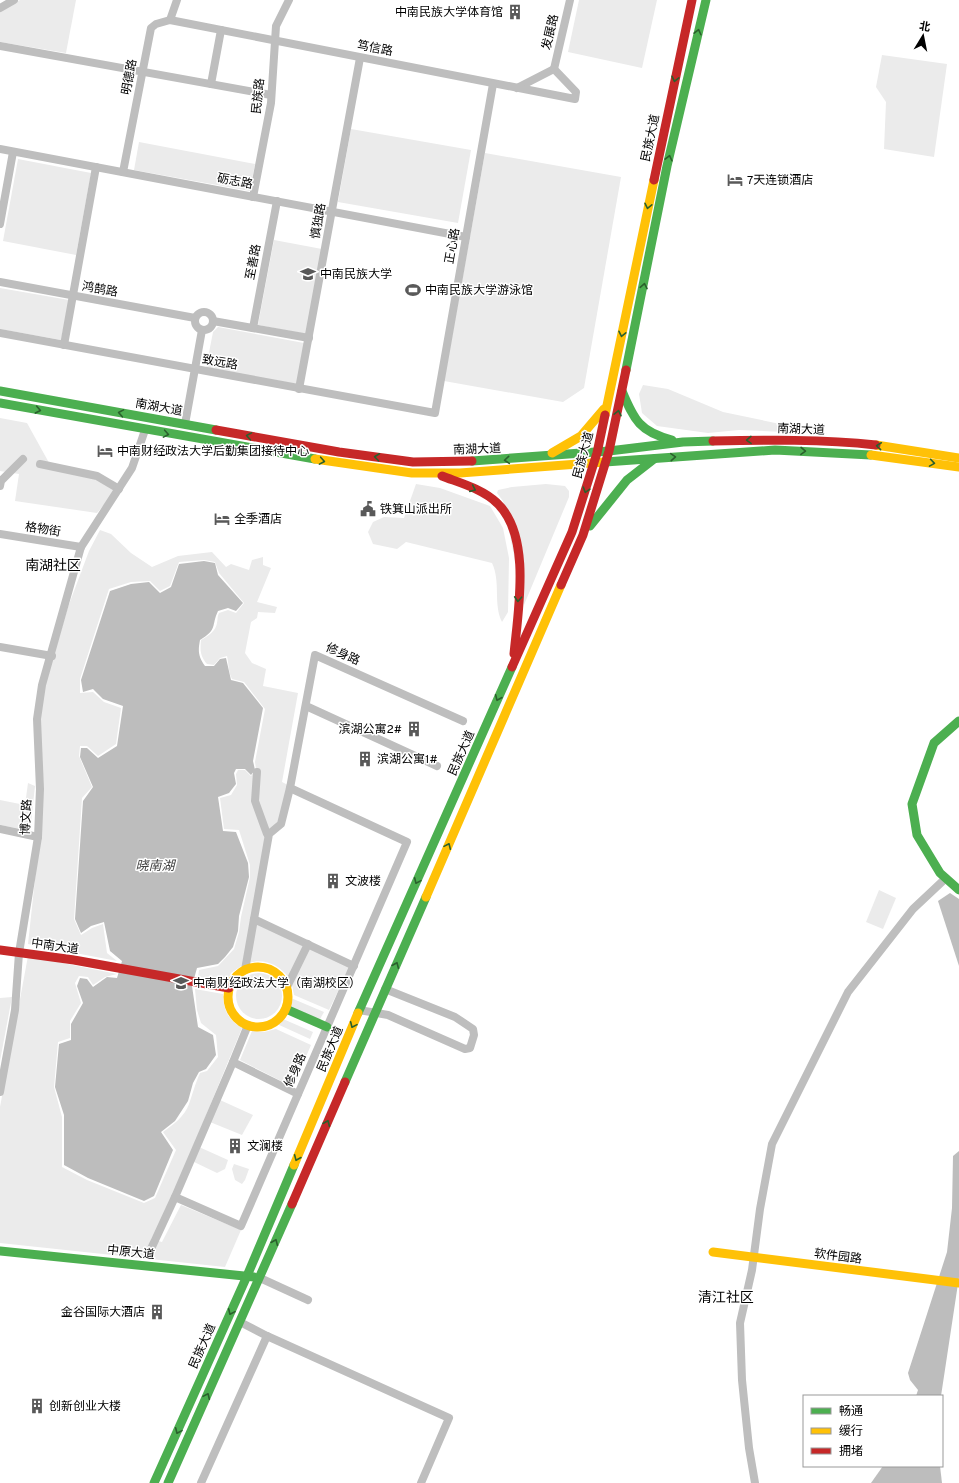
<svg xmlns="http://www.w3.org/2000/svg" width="959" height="1483" viewBox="0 0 959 1483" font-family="Overpass,'Noto Sans SC',sans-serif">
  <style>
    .green { fill: #ebebeb }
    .water { fill: #bdbdbd }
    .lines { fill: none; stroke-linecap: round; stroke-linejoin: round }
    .street { stroke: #bebebe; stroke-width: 8 }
    .fast { stroke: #4caf50; stroke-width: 9 }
    .slow { stroke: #ffc107; stroke-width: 9 }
    .jam { stroke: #c62828; stroke-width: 9 }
    .oneway { stroke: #2a602c }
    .labels { text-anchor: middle; stroke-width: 3; stroke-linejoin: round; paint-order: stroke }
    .poi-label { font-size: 12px; fill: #000; stroke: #fff; text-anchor: start }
    .street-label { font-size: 12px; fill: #000; stroke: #fff }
    .water-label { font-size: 13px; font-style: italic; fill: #424242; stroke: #fff }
    .quarter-label { font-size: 14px; fill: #000; stroke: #fff }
  </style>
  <rect width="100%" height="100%" fill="#fff"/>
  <!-- green -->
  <g class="green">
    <polygon points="20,0 76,0 66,53 0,42 0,12"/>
    <polygon points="579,0 657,0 642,68 568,52"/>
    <polygon points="882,55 947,64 934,157 884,149 886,102 876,87"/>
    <polygon points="351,129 471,150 458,223 338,202"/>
    <polygon points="139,142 255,164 250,191 134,170"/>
    <polygon points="485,153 621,177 584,388 563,402 444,381"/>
    <polygon points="18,159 91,173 76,255 3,241"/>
    <polygon points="274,240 322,249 306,334 258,325"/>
    <polygon points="0,288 69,300 61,340 0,329"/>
    <polygon points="218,327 304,343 297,384 206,368 213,332"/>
    <polygon points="643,385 668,389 723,412 828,434 739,430 708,433 657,426 642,413 639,394"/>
    <polygon points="0,418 27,423 53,470 97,476 119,487 97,513 15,501 19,474 0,471"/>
    <path d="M 416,484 L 440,488 L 490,506 L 503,528 L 509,558 L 508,612 L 502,622 C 493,604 501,582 492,563 L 406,542 L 397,549 L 373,544 L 368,532 L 373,522 L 384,517 L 404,518 Z"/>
    <polygon points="546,484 565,486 569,491 569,497 524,605 503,501 497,493 498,490 512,487"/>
    <path d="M 100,530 L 111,534 L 131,553 L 152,567 L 178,556 L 212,552 L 226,567 L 231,564 L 249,570 L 252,560 L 263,557 L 263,565 L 271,568 L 257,602 L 277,607 L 275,613 L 258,612 L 257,618 L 251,622 L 245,653 L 252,663 L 266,669 L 263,686 L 298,693 L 282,782 L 288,785 L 279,822 L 267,834 L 243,965 L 231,973 L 227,982 L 198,977 L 199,970 L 218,966 L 234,949 L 239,932 L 241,917 L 250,877 L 250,865 L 239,830 L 224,829 L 220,798 L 231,795 L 237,785 L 236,774 L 238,770 L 245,770 L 251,776 L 256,769 L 255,762 L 265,709 L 244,682 L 232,679 C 228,672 229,664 227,656 L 220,658 L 214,665 L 207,664 C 200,656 200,650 201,640 C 208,636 216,631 217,623 C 218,619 217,617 219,613 L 228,610 L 236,613 L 244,603 L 219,573 L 215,562 L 204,560 L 179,562 L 170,586 L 160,591 L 150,581 L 131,582 L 109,589 L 80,679 L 80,693 L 93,692 L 104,702 L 121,708 L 116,744 L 98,756 L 87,746 L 80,746 L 79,756 L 92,787 L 82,798 L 74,919 L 81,935 L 92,928 L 103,924 L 107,953 L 117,961 L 28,944 L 40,833 L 40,718 L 45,685 L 68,607 L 89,551 Z"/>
    <polygon points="28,783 35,786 30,831 0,825 0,800 25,805"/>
    <polygon points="879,890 896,898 883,929 866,922"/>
    <path d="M 256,923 L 305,946 L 288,977 C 279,965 264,958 249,963 Z"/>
    <polygon points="309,948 350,966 329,1010 294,995 292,985"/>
    <path d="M 28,956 L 117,974 L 105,977 L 93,985 L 88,977 L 79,976 L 75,983 L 81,1003 L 70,1021 L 70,1038 L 58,1042 L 54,1087 L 62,1117 L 62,1167 L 87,1180 L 144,1203 L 155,1198 L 176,1150 L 163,1132 C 173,1125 185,1116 189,1104 C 193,1093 195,1084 200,1073 L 207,1071 L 218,1057 L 216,1035 L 201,1023 L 197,1010 L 195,989 L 223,994 C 223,1009 228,1020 242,1028 L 171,1200 L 151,1239 L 162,1242 L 181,1205 L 241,1230 L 225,1267 L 0,1243 L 0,1107 Z"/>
    <circle cx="259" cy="996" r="23"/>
    <polygon points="12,997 0,1061 0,998"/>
    <polygon points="291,998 324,1012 319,1021 289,1007"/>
    <polygon points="283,1019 313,1032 310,1039 277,1024"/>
    <polygon points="276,1029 311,1045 293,1087 240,1060 252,1031 264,1032"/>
    <polygon points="220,1100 253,1115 242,1135 210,1122"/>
    <polygon points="199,1147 228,1160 225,1169 217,1173 192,1161"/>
    <polygon points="234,1164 249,1169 245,1180 242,1184 235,1180 232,1169"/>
  </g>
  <!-- water -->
  <g class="water">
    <path d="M 204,561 L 215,563 L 218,575 L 243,603 L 236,611 L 228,608 L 218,611 C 211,626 218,629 200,640 C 198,651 198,656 205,666 L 214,666 L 220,659 L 226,658 L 231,680 L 243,683 L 263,708 L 253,761 L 255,770 L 251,775 L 245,769 L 236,769 L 234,773 L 236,784 L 229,793 L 218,797 L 223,831 L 236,832 L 248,863 L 249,877 L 239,916 L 238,931 L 233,947 L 225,957 L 218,964 L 197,968 L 192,986 L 198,1027 L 213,1035 L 216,1055 L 206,1069 L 199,1072 L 193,1083 L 188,1101 L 175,1121 L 161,1132 L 173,1150 L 154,1196 L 144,1201 L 88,1178 L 64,1165 L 64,1115 L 55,1087 L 59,1044 L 71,1040 L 71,1024 L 83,1003 L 77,986 L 80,978 L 87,979 L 93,987 L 107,977 L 117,978 L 122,961 L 110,951 L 104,922 L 91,926 L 81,933 L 75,919 L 83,801 L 93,787 L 80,757 L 81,748 L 87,748 L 98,758 L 117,746 L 123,706 L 103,699 L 93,689 L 83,692 L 81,680 L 110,591 L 131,584 L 149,582 L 160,593 L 171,587 L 179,564 Z"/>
    <polygon points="950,893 959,899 959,966 938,901"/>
    <polygon points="959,1151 959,1277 941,1396 916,1396 918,1390 910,1380 908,1373 947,1252 952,1208 953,1156"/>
    <polygon points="883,1466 940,1466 942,1483 871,1483"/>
  </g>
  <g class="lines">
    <!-- street -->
    <g class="street">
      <polyline points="0,8 14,0"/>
      <polyline points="170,20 177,0"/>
      <polyline points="0,46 271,95"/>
      <polyline points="554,69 570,0"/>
      <polyline points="211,84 221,30"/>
      <polyline points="517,88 554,69"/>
      <polyline points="0,149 466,237"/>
      <polyline points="123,172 151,28 156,24 170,20 575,99 576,92 554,69"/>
      <polyline points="253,197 271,103 276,26 289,0"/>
      <polyline points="0,224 13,152"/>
      <polyline points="0,282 195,318"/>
      <circle cx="204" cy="321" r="9"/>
      <polyline points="213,321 309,338"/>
      <polyline points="253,328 277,201"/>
      <polyline points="0,333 435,413 493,84"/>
      <polyline points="64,345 96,167"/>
      <polyline points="299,389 360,58"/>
      <polyline points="185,424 202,330"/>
      <polyline points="40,464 97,476 119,489"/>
      <polyline points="0,486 1,481 23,459"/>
      <polyline points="0,534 81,547"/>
      <polyline points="0,647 52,656"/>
      <polyline points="306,706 437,766"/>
      <polyline points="257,772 255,801 267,834"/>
      <polyline points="0,829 38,837"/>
      <polyline points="254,919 354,966"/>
      <polyline points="245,970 269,834 281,824 290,788 315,655 463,721"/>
      <polyline points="287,987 308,944"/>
      <polyline points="359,1010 388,1015 465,1049 470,1048 474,1035 473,1029 455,1017 385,989"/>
      <polyline points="248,1025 233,1062 298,1094"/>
      <polyline points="233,1062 175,1197 241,1226 407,842 290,788"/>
      <polyline points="0,1092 15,1010 19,953 38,837 40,789 37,719 42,685 81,547 132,468 145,430"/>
      <polyline points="150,1251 175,1197"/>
      <polyline points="260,1278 308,1300"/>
      <polyline points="240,1322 267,1336 449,1418 421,1483"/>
      <polyline points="201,1483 267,1336"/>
      <polyline points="755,1483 749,1448 742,1380 740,1323 752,1270 760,1209 772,1144 848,992 913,909 946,878"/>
    </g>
    <!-- fast -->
    <g class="fast">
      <polyline points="626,370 667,166 706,0"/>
      <polyline points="0,391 216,430"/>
      <path d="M 622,391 C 634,420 640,432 672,440"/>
      <polyline points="0,403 315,459"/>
      <polyline points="472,461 609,451 683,442 713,441"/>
      <polyline points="605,462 775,450 871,455"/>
      <polyline points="590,526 627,480 654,459"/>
      <polyline points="959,721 934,743 912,804 917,835 940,873 959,890"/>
      <polyline points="286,1009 327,1027"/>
      <polyline points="358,1013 512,667"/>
      <polyline points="345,1082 426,897"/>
      <polyline points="0,1251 254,1277"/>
      <polyline points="154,1483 247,1276 294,1165"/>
      <polyline points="168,1483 292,1204"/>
    </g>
    <!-- slow -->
    <g class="slow">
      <polyline points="605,415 654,180"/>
      <polyline points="876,445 959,458"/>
      <polyline points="552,453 581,436 604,409"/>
      <polyline points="871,455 959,467"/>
      <polyline points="315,459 412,473 460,473 605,462"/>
      <polyline points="426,897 561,585"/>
      <circle cx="258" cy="997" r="30"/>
      <polyline points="294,1165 358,1013"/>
      <polyline points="713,1252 959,1283"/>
    </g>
    <!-- jam -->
    <g class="jam">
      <polyline points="654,180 692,0"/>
      <polyline points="216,430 339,452 413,462 472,461"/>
      <path d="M 713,441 C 767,440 822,439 876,445"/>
      <path d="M 442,476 C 460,483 483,489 497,503 C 532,536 518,611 514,654"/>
      <polyline points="561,585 583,535 609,451 626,370"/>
      <polyline points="512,667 572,532 597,453 605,415"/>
      <polyline points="0,950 74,960 229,988"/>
      <polyline points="292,1204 345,1082"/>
    </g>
  </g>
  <!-- one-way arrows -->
  <defs><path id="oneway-chevron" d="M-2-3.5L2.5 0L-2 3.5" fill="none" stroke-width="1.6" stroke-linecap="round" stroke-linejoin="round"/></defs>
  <g class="oneway">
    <use href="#oneway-chevron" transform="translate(698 32) rotate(-77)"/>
    <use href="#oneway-chevron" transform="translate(675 79) rotate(102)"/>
    <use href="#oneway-chevron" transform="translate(669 158) rotate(-77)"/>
    <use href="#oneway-chevron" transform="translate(648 206) rotate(102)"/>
    <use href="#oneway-chevron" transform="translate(644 286) rotate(-79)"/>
    <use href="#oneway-chevron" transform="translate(622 334) rotate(102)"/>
    <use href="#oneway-chevron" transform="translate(38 410) rotate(11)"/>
    <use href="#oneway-chevron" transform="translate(121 413) rotate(-170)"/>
    <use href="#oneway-chevron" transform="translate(618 413) rotate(-78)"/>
    <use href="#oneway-chevron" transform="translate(166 434) rotate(10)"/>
    <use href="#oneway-chevron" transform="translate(249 436) rotate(-170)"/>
    <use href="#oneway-chevron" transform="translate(749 440) rotate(179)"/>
    <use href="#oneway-chevron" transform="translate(879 446) rotate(-174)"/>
    <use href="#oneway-chevron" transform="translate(803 451) rotate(1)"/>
    <use href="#oneway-chevron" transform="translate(377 457) rotate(-173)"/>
    <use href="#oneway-chevron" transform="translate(673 457) rotate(-4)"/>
    <use href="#oneway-chevron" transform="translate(507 460) rotate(175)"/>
    <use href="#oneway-chevron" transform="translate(322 461) rotate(10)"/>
    <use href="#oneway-chevron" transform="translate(932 463) rotate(9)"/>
    <use href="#oneway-chevron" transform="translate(473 489) rotate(24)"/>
    <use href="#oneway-chevron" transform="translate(586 490) rotate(107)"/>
    <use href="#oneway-chevron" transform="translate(518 599) rotate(93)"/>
    <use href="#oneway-chevron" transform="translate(498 698) rotate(113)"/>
    <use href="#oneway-chevron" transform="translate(448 846) rotate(-66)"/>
    <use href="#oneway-chevron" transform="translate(417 881) rotate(114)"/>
    <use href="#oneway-chevron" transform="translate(396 965) rotate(-67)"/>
    <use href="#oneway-chevron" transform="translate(353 1025) rotate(114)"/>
    <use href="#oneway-chevron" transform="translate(327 1123) rotate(-67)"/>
    <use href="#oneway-chevron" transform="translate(297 1158) rotate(113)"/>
    <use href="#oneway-chevron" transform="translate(275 1242) rotate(-67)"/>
    <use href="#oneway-chevron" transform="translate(231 1312) rotate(114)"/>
    <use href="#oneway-chevron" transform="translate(207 1396) rotate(-66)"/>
    <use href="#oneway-chevron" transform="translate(178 1431) rotate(114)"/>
  </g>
  <!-- icons -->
  <defs>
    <symbol id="building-bare" viewBox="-9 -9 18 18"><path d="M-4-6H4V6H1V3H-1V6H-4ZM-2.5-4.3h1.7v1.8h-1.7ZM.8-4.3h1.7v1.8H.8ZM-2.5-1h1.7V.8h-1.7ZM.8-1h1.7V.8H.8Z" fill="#595959" stroke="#fff" stroke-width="2.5" paint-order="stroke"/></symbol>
    <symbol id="hotel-bare" viewBox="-9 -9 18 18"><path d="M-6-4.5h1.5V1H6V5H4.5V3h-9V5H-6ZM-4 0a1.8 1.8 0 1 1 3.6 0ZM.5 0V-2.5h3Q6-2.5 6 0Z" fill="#595959" stroke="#fff" stroke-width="2.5" paint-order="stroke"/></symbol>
    <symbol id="university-bare" viewBox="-9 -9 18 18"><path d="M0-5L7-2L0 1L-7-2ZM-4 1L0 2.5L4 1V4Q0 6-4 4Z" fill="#595959" stroke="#fff" stroke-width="2.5" paint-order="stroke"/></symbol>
    <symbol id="stadium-bare" viewBox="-9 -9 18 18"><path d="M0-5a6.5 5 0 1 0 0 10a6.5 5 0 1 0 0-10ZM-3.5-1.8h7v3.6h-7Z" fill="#595959" stroke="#fff" stroke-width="2.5" paint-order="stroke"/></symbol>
    <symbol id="civic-bare" viewBox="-9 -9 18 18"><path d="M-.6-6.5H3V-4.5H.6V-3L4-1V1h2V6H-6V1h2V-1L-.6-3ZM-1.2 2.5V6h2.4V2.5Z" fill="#595959" stroke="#fff" stroke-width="2.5" paint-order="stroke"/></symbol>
  </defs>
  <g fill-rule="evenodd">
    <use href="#building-bare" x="504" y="1" width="22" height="22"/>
    <use href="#hotel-bare" x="724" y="169" width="22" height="22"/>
    <use href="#university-bare" x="297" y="263" width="22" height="22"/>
    <use href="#stadium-bare" x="402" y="279" width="22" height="22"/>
    <use href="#hotel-bare" x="94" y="440" width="22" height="22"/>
    <use href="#civic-bare" x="357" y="498" width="22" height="22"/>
    <use href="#hotel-bare" x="211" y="508" width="22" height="22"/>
    <use href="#building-bare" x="403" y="718" width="22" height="22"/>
    <use href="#building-bare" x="354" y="748" width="22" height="22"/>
    <use href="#building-bare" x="322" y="870" width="22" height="22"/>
    <use href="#university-bare" x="170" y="972" width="22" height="22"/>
    <use href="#building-bare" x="224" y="1135" width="22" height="22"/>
    <use href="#building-bare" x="146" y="1301" width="22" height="22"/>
    <use href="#building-bare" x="26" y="1395" width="22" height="22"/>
  </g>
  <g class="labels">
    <!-- poi labels -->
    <g class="poi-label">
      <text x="503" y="16" text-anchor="end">中南民族大学体育馆</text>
      <text x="747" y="184">7天连锁酒店</text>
      <text x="320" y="278">中南民族大学</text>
      <text x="425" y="294">中南民族大学游泳馆</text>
      <text x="117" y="455">中南财经政法大学后勤集团接待中心</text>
      <text x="380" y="513">铁箕山派出所</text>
      <text x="234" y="523">全季酒店</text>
      <text x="402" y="733" text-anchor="end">滨湖公寓2#</text>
      <text x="377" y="763">滨湖公寓1#</text>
      <text x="345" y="885">文波楼</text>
      <text x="193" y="987">中南财经政法大学（南湖校区）</text>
      <text x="247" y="1150">文澜楼</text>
      <text x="145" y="1316" text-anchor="end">金谷国际大酒店</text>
      <text x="49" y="1410">创新创业大楼</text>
    </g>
    <!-- street labels -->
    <g class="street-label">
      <text transform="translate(550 32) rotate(-77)" y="4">发展路</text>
      <text transform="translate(375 48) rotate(11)" y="4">笃信路</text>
      <text transform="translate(129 77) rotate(-79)" y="4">明德路</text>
      <text transform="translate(258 96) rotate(-84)" y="4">民族路</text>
      <text transform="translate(650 138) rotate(-78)" y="4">民族大道</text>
      <text transform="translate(235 181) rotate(11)" y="4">砺志路</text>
      <text transform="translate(318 221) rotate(-80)" y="4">慎独路</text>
      <text transform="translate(452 246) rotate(-80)" y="4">正心路</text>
      <text transform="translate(253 262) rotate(-79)" y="4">至善路</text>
      <text transform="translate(100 289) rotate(10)" y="4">鸿鹄路</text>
      <text transform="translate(220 362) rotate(10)" y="4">致远路</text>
      <text transform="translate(159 407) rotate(10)" y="4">南湖大道</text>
      <text transform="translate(801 429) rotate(2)" y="4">南湖大道</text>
      <text transform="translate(477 449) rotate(-2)" y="4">南湖大道</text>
      <text transform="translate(583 455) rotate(-75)" y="4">民族大道</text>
      <text transform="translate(43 529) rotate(9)" y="4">格物街</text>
      <text transform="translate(343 654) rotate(24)" y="4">修身路</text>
      <text transform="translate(461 753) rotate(-66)" y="4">民族大道</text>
      <text transform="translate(26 817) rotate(-87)" y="4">博文路</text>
      <text transform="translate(55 946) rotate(8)" y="4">中南大道</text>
      <text transform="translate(330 1049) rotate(-67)" y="4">民族大道</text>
      <text transform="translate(295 1070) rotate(-66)" y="4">修身路</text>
      <text transform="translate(131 1252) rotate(6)" y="4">中原大道</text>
      <text transform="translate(838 1256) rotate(7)" y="4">软件园路</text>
      <text transform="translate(202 1346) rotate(-66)" y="4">民族大道</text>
    </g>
    <!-- water labels -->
    <g class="water-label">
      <text x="155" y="870">晓南湖</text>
    </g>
    <!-- quarter labels -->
    <g class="quarter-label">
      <text x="53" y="570">南湖社区</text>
      <text x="726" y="1302">清江社区</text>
    </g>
  </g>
  <!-- legend -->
  <rect x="803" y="1395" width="140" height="72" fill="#ffffff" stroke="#999999"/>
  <rect x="811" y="1408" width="20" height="6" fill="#4caf50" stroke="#999999"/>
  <text x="839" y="1415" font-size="12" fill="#000000">畅通</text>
  <rect x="811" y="1428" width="20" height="6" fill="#ffc107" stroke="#999999"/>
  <text x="839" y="1435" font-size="12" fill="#000000">缓行</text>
  <rect x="811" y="1448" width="20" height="6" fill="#c62828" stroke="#999999"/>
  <text x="839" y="1455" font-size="12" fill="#000000">拥堵</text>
  <!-- north arrow -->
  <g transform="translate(923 36) rotate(10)" stroke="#ffffff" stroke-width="3" paint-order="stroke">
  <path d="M0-3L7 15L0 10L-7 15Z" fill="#000000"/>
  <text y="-6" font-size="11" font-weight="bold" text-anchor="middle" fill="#000000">北</text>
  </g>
</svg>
